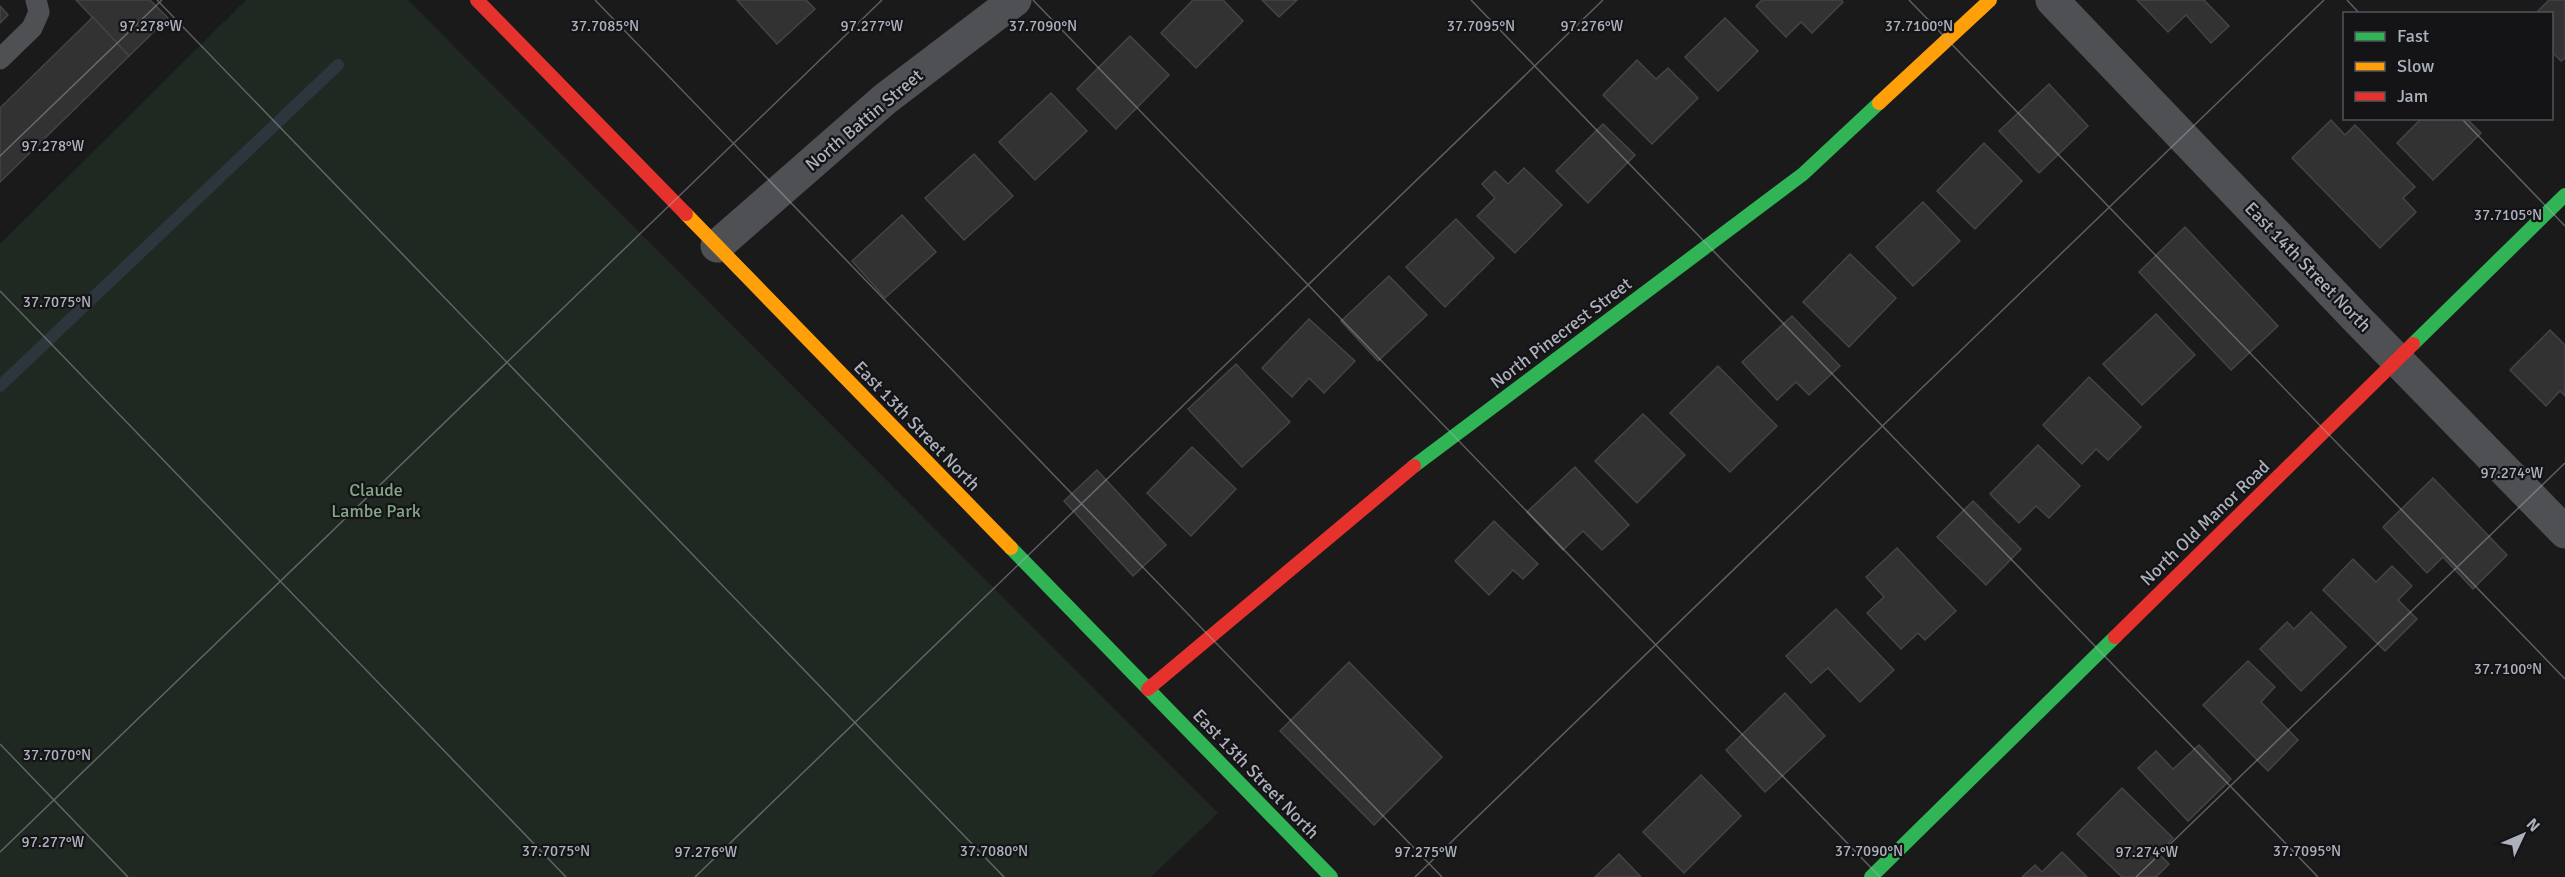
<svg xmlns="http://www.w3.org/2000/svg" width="2565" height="877" viewBox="0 0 2565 877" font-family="Signika,sans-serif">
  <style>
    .green { fill: #202822 }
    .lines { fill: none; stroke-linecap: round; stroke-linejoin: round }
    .stream { stroke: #2d353d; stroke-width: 12 }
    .building { fill: #323233; stroke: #434447; stroke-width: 1.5 }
    .lane { stroke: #4e5054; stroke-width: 21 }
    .street { stroke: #4e5054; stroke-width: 33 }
    .fast { stroke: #30b455; stroke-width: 14 }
    .slow { stroke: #ff9f0a; stroke-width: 14 }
    .jam { stroke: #e5322d; stroke-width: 14 }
    .ticks { fill: none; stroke: #acb1bb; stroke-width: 1.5; stroke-opacity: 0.45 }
    .labels { text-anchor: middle; stroke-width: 4.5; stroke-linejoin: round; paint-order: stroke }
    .street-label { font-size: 18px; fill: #acb1bb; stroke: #141417 }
    .park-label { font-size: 18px; fill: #83a686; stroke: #141417 }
    .ticks-label { font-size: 15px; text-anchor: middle; fill: #acb1bb; stroke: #141417; stroke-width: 4.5; stroke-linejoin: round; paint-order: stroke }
  </style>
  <rect width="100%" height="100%" fill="#1a1a1b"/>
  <!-- green -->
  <polygon class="green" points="246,0 408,0 1218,813 1151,877 0,877 0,244"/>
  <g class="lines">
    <!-- stream -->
    <polyline class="stream" points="0,386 338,65"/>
  </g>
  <!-- building -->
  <g class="building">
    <polygon points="76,0 150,0 168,18 129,56"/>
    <polygon points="737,0 806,0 815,9 777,44"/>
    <polygon points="1193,0 1223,0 1243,21 1196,68 1161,33"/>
    <polygon points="1262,0 1297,0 1279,17"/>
    <polygon points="1762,0 1841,0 1843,2 1812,33 1801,22 1786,37 1756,6"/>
    <polygon points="2137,0 2204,0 2229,26 2211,43 2186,15 2168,32"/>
    <polygon points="2549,0 2565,0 2565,58 2561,61 2552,52 2552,14 2535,14"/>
    <polygon points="0,6 8,15 0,23"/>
    <polygon points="93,17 129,56 0,182 0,108"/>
    <polygon points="1725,18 1758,51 1718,91 1685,57"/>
    <polygon points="1130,36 1169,75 1116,129 1077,89"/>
    <polygon points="1637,60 1656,79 1668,68 1698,98 1652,144 1603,95"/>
    <polygon points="2049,84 2088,126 2039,173 1999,131"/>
    <polygon points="1051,93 1087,131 1035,180 999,142"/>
    <polygon points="2422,118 2466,118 2481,133 2433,180 2397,143"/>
    <polygon points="2331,120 2345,135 2355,125 2415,187 2403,198 2416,212 2380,248 2292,158"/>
    <polygon points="1603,124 1635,155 1588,203 1556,171"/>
    <polygon points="1984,143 2022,181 1975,229 1937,191"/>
    <polygon points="974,154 1013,196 964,240 925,198"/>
    <polygon points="1524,168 1562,205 1515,253 1477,216 1495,198 1482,184 1495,171 1508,184"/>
    <polygon points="1923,202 1960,241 1913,286 1876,247"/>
    <polygon points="902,215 936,252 885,298 852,261"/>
    <polygon points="1456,219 1494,258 1445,307 1406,267"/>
    <polygon points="2185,227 2278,326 2231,370 2139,272"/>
    <polygon points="1850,254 1896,298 1849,347 1803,302"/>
    <polygon points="1389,276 1427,315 1378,361 1341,321"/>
    <polygon points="2156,314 2195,355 2142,405 2103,364"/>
    <polygon points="1792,316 1840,366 1809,395 1796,382 1777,400 1742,362"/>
    <polygon points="1309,319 1355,361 1324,393 1309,378 1292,397 1262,368"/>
    <polygon points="2550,330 2565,345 2565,396 2560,391 2546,406 2510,370"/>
    <polygon points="1236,364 1290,422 1242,467 1188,409"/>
    <polygon points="1718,366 1777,426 1730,472 1670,413"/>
    <polygon points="2089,377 2141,427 2108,460 2096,449 2082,464 2043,425"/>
    <polygon points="1643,414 1685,455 1637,503 1595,461"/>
    <polygon points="2038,445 2080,486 2049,518 2036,506 2019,523 1990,494"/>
    <polygon points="1192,447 1236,489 1191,536 1147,493"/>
    <polygon points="1575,467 1629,525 1602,550 1583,531 1563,550 1527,512"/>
    <polygon points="1097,470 1166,545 1133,576 1064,501"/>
    <polygon points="2433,478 2507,555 2473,589 2443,557 2427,573 2383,527"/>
    <polygon points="1973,501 2021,549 1986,585 1937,537"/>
    <polygon points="1494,521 1538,564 1523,579 1513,570 1489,595 1455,561"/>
    <polygon points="1897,548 1956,611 1925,640 1918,633 1901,649 1867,613 1884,597 1866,577"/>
    <polygon points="2353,559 2376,582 2392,566 2412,586 2398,600 2417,619 2385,651 2323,590"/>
    <polygon points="1836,609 1894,670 1860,702 1828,668 1811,683 1786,656"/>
    <polygon points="2311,612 2346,647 2301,691 2260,649 2287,622 2294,629"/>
    <polygon points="2248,661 2275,687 2261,702 2298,740 2268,771 2203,705"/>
    <polygon points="1349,662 1442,757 1374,825 1280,731"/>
    <polygon points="1785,693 1825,736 1765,792 1726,750"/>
    <polygon points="2199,745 2231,779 2188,821 2138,768 2156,751 2173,769"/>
    <polygon points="1701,775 1741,816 1684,873 1643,832"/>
    <polygon points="2122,788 2173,838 2159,854 2169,864 2156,877 2122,877 2077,834"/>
    <polygon points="2062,852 2087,877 2022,877 2035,865 2042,872"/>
    <polygon points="1619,854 1641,877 1595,877"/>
  </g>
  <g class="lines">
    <!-- lane -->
    <polyline class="lane" points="0,59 32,28 39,12 36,0"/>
    <!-- street -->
    <g class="street">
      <polyline points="2052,0 2359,321 2565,532"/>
      <polyline points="717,246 885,99 1015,0"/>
    </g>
    <!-- fast -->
    <g class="fast">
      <polyline points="2413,344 2565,195"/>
      <polyline points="1414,466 1803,174 1879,103"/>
      <polyline points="1011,548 1331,877"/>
      <polyline points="1871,877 2115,637"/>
    </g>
    <!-- slow -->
    <g class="slow">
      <polyline points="1879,103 1990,0"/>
      <polyline points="686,214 1011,548"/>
    </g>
    <!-- jam -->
    <g class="jam">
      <polyline points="477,0 686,214"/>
      <polyline points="2115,637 2413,344"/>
      <polyline points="1148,689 1414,466"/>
    </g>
  </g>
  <!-- ticks -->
  <path class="ticks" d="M 157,0 L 1004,877M 595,0 L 1442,877M 1033,0 L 1880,877M 1471,0 L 2318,877M 1909,0 L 2565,679M 2347,0 L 2360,14M 2461,118 L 2565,226M 0,156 L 162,0M 0,291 L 566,877M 0,744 L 128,877M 0,852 L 882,0M 695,877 L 1603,0M 1415,877 L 2324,0M 2136,877 L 2565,463"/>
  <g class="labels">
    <!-- street labels -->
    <g class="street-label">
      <text transform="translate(864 120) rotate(-40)" y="6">North Battin Street</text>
      <text transform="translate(2308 267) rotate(46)" y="6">East 14th Street North</text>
      <text transform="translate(1561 333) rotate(-37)" y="6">North Pinecrest Street</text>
      <text transform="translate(917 426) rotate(46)" y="6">East 13th Street North</text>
      <text transform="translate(2205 523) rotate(-44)" y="6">North Old Manor Road</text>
      <text transform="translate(1256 774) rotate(46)" y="6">East 13th Street North</text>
    </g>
    <!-- park labels -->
    <g class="park-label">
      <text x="376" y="496">Claude<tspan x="376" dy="21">Lambe Park</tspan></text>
    </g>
  </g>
  <g class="ticks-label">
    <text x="151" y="31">97.278°W</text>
    <text x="872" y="31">97.277°W</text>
    <text x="1592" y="31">97.276°W</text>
    <text x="605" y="31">37.7085°N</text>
    <text x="1043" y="31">37.7090°N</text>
    <text x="1481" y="31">37.7095°N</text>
    <text x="1919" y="31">37.7100°N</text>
    <text x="53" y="151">97.278°W</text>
    <text x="2508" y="220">37.7105°N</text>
    <text x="57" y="307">37.7075°N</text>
    <text x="2512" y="478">97.274°W</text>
    <text x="2508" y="674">37.7100°N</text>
    <text x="57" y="760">37.7070°N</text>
    <text x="53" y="847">97.277°W</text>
    <text x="556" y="856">37.7075°N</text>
    <text x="994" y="856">37.7080°N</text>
    <text x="1869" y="856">37.7090°N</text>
    <text x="2307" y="856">37.7095°N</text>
    <text x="706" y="857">97.276°W</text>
    <text x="1426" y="857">97.275°W</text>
    <text x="2147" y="857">97.274°W</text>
  </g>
  <!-- legend -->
  <rect x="2343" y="12" width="210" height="108" fill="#141417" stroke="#515359" stroke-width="1.5"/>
  <rect x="2355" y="32" width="30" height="9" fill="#30b455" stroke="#515359" stroke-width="1.5"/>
  <text x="2397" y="42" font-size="18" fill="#acb1bb">Fast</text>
  <rect x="2355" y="62" width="30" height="9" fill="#ff9f0a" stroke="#515359" stroke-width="1.5"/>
  <text x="2397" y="72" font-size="18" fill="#acb1bb">Slow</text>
  <rect x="2355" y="92" width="30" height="9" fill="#e5322d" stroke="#515359" stroke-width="1.5"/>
  <text x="2397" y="102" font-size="18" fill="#acb1bb">Jam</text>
  <!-- north arrow -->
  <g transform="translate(2523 835) rotate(46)" stroke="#141417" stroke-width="4.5" paint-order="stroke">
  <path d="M0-4.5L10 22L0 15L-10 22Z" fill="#acb1bb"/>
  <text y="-9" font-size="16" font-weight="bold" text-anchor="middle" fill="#acb1bb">N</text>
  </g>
</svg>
